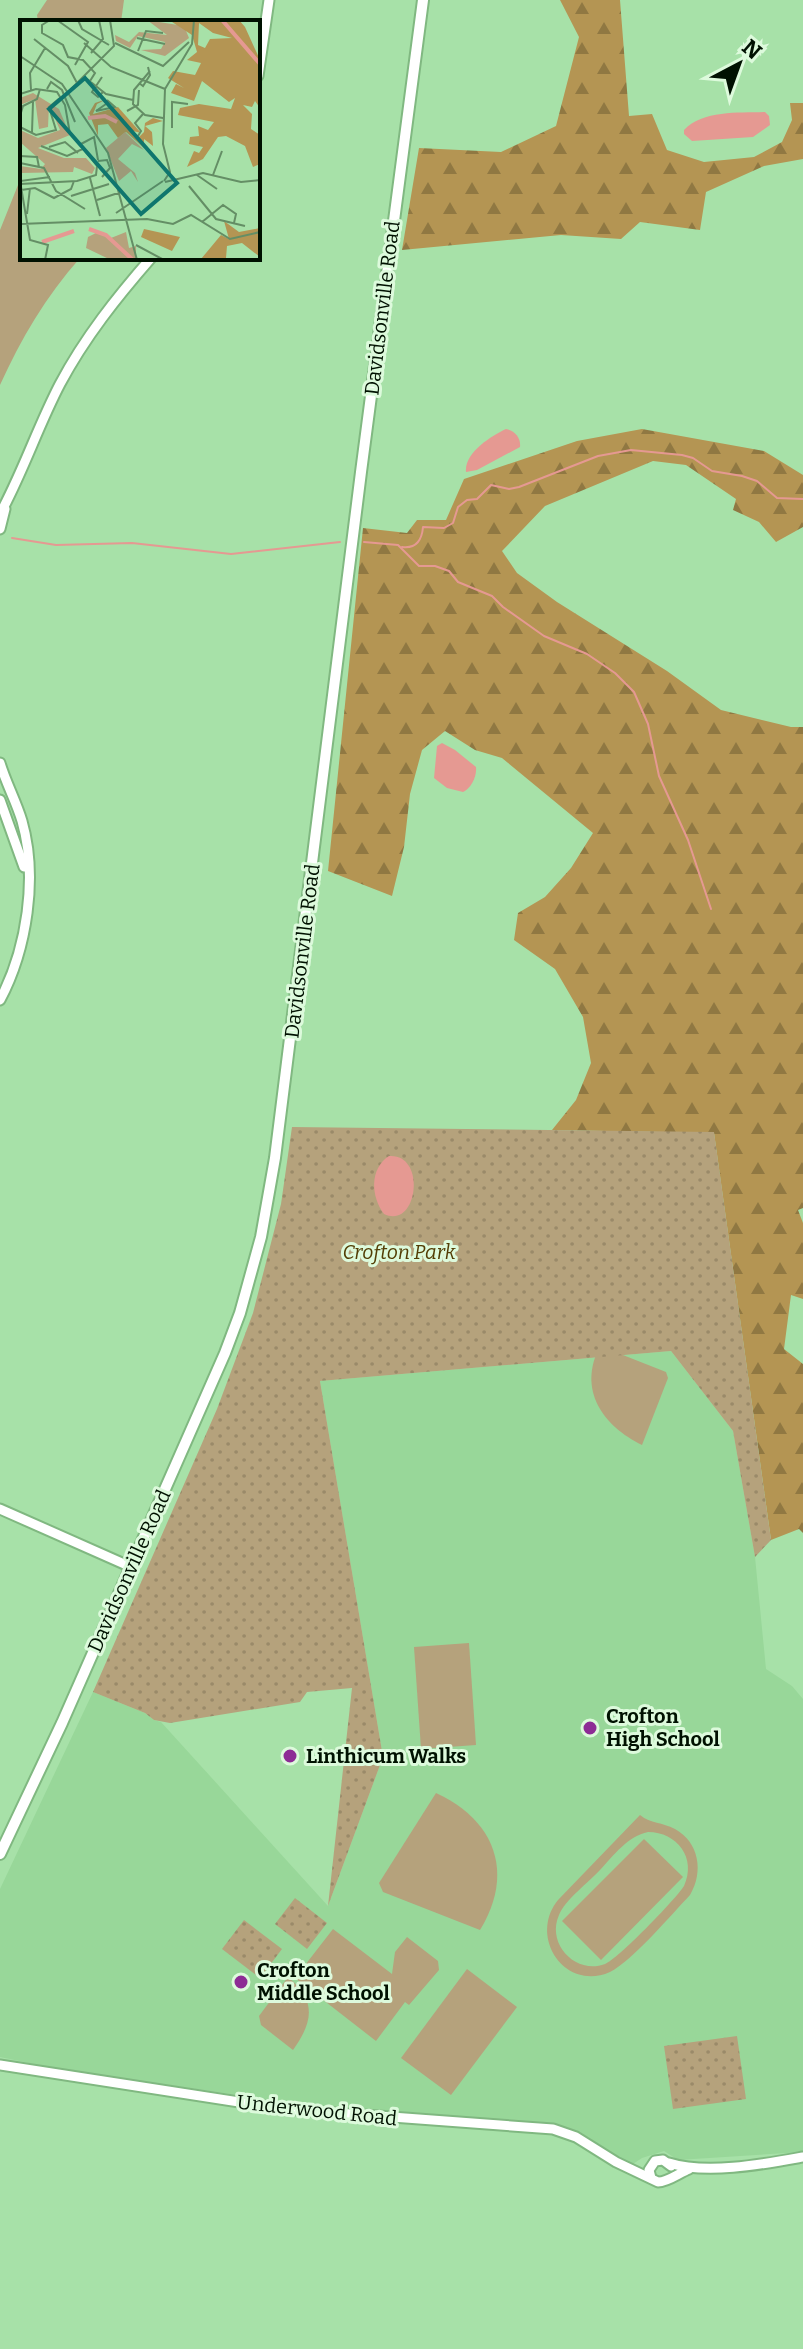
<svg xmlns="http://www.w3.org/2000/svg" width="803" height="2349" viewBox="0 0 803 2349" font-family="Bitter,serif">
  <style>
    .built { fill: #98d799 }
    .grass { fill: #b5a27c; fill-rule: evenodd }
    .forest { fill: url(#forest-firs) }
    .park { fill: url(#park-dots) }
    .water { fill: #e59992 }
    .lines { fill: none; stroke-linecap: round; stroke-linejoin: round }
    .stream { stroke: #e59992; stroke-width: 2 }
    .tertiary-casing { stroke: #80b881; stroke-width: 13 }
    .secondary-casing { stroke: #80b881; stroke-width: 14 }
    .tertiary { stroke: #fff; stroke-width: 9 }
    .secondary { stroke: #fff; stroke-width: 10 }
    .poi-dot { fill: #8d2c95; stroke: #ddfadc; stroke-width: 3 }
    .labels { text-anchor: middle; stroke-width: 6; stroke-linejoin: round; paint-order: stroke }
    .street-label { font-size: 20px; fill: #001101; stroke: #ddfadc }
    .park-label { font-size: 20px; font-style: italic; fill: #523d04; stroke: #ddfadc }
    .poi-label { font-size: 20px; font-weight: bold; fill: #001101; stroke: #ddfadc; text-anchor: start }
    .inset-river { fill: none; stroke: #e59992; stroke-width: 4 }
    .inset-road { fill: none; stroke: #648e65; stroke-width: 2 }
    .view { fill: #0f766e; fill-opacity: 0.15; stroke: #0f766e; stroke-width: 4 }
    .inset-edge { fill: none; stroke: #001101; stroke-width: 4 }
  </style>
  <defs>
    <pattern id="forest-firs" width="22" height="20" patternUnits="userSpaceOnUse" patternTransform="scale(2)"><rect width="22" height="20" fill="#b49553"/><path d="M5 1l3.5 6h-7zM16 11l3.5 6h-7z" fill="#907842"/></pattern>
    <pattern id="park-dots" width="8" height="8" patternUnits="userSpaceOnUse" patternTransform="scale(2)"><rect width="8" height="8" fill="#b5a27c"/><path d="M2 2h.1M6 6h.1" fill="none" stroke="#9a8a69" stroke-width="1.8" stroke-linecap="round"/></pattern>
  </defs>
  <rect width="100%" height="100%" fill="#a7e1a8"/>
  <!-- built -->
  <polygon class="built" points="671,1351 733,1431 755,1557 766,1669 792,1686 803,1699 803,2152 678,2160 664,2151 642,2158 633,2164 613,2154 580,2132 555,2124 285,2102 53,2068 0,2057 0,1889 93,1692 145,1713 154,1720 161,1722 328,1906 383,1757 320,1381"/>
  <!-- grass -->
  <g class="grass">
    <polygon points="47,0 124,0 121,22 38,22 37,15"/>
    <path d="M 22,175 L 22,258 L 80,258 C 46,296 21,339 0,385 L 0,230 Z"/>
    <path d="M 600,1346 L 666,1372 L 668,1378 L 642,1445 C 603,1426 577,1390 600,1346 Z"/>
    <polygon points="469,1643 476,1745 421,1749 414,1647"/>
    <path d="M 436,1793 C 495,1820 515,1873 480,1930 L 383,1892 L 379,1883 Z"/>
    <path d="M 640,1815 C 651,1824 662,1822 675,1829 C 699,1842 704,1872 690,1895 C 672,1914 631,1962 610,1972 C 565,1992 528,1937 558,1900 ZM 648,1832 C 677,1832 697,1858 684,1886 C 676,1899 617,1960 605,1964 C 576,1975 546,1944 559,1915 C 565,1900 589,1882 600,1870 C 614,1855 628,1836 648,1832 Z"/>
    <polygon points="644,1839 683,1877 601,1960 562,1921"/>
    <polygon points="333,1929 392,1974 395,1952 407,1937 438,1961 439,1970 409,2005 405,2002 376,2041 295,1978"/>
    <polygon points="467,1969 517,2007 451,2095 401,2058"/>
    <path d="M 288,1977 C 317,2001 313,2022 293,2050 L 261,2025 L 259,2016 Z"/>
  </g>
  <!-- forest -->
  <g class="forest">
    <polygon points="560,0 620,0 629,116 652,114 667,150 704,162 754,157 782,142 792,120 790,103 803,103 803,159 764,166 706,192 700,230 640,222 621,239 561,235 402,250 419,148 501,152 556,126 579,37"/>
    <polygon points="642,429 764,451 803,475 803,527 776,542 759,522 733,510 736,499 686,465 653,461 545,506 502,551 517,573 557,602 667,671 721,710 791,727 803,727 803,1208 798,1210 803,1223 803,1299 791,1295 784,1349 803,1364 803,1533 799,1529 771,1540 714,1133 552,1130 576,1100 591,1063 583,1017 555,969 514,940 518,913 545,897 571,868 593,833 502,758 475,750 445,731 422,750 410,794 404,847 392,896 328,871 363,528 407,533 417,520 446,520 464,479 577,441"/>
  </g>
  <!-- park -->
  <g class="park">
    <polygon points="292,1127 714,1132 771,1540 755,1557 733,1431 671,1351 320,1381 383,1757 328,1906 352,1688 307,1692 300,1702 170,1723 154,1720 145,1713 93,1692 217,1409 253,1313 281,1204"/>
    <polygon points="295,1898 327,1923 307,1949 275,1924"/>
    <polygon points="244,1920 282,1949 260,1978 222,1949"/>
    <polygon points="737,2036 746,2099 673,2109 664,2046"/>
  </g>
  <!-- water -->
  <g class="water">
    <path d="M 765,112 L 769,116 L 770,125 L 753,137 L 692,141 L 684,134 L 684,130 C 703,110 739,113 765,112 Z"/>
    <path d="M 506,429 C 515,431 521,438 520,447 L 477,470 L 466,472 C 464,453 491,436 506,429 Z"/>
    <path d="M 442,743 L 455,750 L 476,767 C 477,777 471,788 463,792 L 447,788 L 434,778 L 437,746 Z"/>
    <path d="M 389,1156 C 427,1153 418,1230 384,1214 C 371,1197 369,1169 389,1156 Z"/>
  </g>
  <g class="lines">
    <!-- stream -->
    <g class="stream">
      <polyline points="12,538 56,545 132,543 231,554 340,542"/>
      <polyline points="364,542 398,545 419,566 435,566 449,571 458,582 492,596 503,607 544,636 587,654 615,673 634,692 648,724 659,776 688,840 711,909"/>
      <path d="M 402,547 C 417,549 422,539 423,527 L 444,528 L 453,523 L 458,507 L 467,500 L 477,499 L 491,485 L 509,489 L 519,487 L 598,456 L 631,450 L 682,455 L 693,458 L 712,471 L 742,476 L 757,481 L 777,498 L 803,499"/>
    </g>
    <defs>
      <g id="tertiary">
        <polyline points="258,76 269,0"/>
        <path d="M 0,514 C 23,472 38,426 60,384 C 85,337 117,297 151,258"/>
        <polyline points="0,529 5,509"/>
        <path d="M 0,763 C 6,783 16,801 22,821 C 38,877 27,949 0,1000"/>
        <polyline points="0,800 24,867"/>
        <polyline points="0,1509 131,1567"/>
        <path d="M 0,2065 L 284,2109 L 553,2129 L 576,2137 L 616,2162 L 658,2182 C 668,2182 679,2173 689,2169"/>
        <path d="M 669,2163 C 707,2175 764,2164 803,2157"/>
        <polyline points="651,2178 649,2170 655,2161 663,2160 671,2166"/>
      </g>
      <polyline id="secondary" points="0,1854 62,1723 225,1353 240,1313 261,1237 275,1158 361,472 423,0"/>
    </defs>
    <!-- tertiary casing -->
    <use href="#tertiary" class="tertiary-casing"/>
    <!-- secondary casing -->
    <use href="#secondary" class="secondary-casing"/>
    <!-- tertiary -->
    <use href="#tertiary" class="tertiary"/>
    <!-- secondary -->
    <use href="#secondary" class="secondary"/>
  </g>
  <!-- markers -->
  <g class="poi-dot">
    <circle cx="590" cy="1728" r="8"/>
    <circle cx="290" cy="1756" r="8"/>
    <circle cx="241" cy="1982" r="8"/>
  </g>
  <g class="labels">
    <!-- street labels -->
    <g class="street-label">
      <text transform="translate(382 308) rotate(-83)" y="7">Davidsonville Road</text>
      <text transform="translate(302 951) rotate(-83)" y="7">Davidsonville Road</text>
      <text transform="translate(129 1571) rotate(-66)" y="7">Davidsonville Road</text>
      <text transform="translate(317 2110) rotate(6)" y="7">Underwood Road</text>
    </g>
    <!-- park labels -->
    <g class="park-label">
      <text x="399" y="1259">Crofton Park</text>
    </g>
    <!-- poi labels -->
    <g class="poi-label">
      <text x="606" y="1723">Crofton<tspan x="606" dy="23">High School</tspan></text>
      <text x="306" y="1763">Linthicum Walks</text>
      <text x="257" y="1977">Crofton<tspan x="257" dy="23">Middle School</tspan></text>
    </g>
  </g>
  <!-- overview -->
  <g transform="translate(20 20)">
    <rect width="240" height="240" fill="#a7e1a8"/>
    <path d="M 127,0 L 164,6 L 169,18 L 145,36 L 121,30 L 141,29 L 145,22 L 118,16 L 110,28 L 96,21 L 95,15 L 109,22 L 119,12 L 147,15 ZM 13,73 L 39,89 L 50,115 L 18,128 L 44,138 L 66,138 L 75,148 L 72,154 L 54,147 L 53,152 L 0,153 L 0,146 L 21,149 L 25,144 L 0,122 L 0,110 L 18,118 L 40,110 L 29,85 L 28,107 L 19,109 L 15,79 L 0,85 L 0,78 Z" fill="#b5a27c"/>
    <path d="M 149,0 L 219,0 L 225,7 L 240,40 L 240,88 L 235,81 L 232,87 L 223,85 L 232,94 L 231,109 L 240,115 L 240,144 L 233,147 L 225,126 L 206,116 L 198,117 L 183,139 L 167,147 L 174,131 L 179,133 L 183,127 L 169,124 L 170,117 L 179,116 L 178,106 L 188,110 L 194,102 L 158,95 L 160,88 L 179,84 L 211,89 L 215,78 L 209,82 L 182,61 L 174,81 L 151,73 L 156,64 L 164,68 L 148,58 L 153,51 L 175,55 L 181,43 L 167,40 L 177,32 L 172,15 ZM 179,3 L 193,13 L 212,18 L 190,19 L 185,28 L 178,25 ZM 87,79 L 77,84 L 73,94 L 98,87 L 121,113 L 113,111 L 117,119 L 124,112 L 125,103 L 133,98 L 143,101 L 125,106 L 132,112 L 133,126 L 124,119 L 124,128 L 106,112 L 98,118 L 88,104 L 78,105 L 78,116 L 69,93 L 75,83 ZM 204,201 L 219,212 L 240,208 L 240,237 L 222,223 L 207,226 L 206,238 L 181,239 L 201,215 L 209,219 ZM 124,209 L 160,217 L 152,231 L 121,217 Z" fill="#b49553" fill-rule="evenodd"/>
    <path d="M 105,112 L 124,130 L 112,124 L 98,139 L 115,153 L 118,162 L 111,151 L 99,161 L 86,128 ZM 106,212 L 109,228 L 116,226 L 116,240 L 91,240 L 66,228 L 68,217 L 76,213 L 91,218 Z" fill="#b5a27c"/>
    <path class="inset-river" d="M 202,0 L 240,44M 68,98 L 85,96 L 97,102M 69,209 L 86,215 L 113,240M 22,222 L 54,211"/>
    <path class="inset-road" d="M 30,0 L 22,5 L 22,13 L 43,25 L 48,37 L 63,40 L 75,53 L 70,61M 37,0 L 68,22 L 55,45M 58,0 L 62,9 L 89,25M 117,18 L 145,24M 14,19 L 48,46 L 57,63M 64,23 L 91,47 L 145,69M 95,23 L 143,46 L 169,22M 118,31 L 126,11 L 143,13M 71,33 L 83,19 L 79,0M 0,36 L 42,64 L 88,133 L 117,240M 130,51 L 114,70 L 113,84 L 125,95 L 143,98M 82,57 L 72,72 L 78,77 L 83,72M 67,59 L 86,74 L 113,80M 119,63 L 123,66 L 130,55 L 128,47M 27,69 L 31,62 L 42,70 L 55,102M 11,70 L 10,53 L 25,28M 48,72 L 94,26 L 90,0M 0,74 L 16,69 L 37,72 L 45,85 L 50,114M 86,84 L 76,91 L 95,87 L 87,80M 107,91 L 118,85 L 119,70M 0,96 L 3,86 L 17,79 L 20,69M 0,107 L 16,115 L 36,110 L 29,87 L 41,77M 152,108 L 152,82 L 168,84M 12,112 L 13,82M 118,116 L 121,111 L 115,103 L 123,94M 61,124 L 74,117 L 78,140M 21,126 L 47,136 L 65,128M 29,127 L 45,122 L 58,133M 0,136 L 17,137 L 19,147M 78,141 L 87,140 L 90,148 L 82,157M 0,143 L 24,148 L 36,171 L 65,189M 177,155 L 197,169M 193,155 L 202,131M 70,158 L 80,196M 144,161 L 150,152 L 143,124 L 145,69 L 172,24 L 174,0M 145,162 L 183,153 L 221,162 L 240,160M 0,164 L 57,161 L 76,155 L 77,146 L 49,111M 169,166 L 196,199 L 225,206M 1,170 L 15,168 L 34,178 L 51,169 L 54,161M 51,176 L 89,164M 77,180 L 101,172M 96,193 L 143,161M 7,194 L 10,168M 182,202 L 203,185 L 216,194 L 214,203M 0,204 L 127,199 L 153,204 L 171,195 L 210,219 L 240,212M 116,225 L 144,240M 25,240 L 28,225 L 10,220 L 0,161 L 30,157"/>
    <path class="view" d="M 65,58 L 157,163 L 121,194 L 29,89 Z"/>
    <rect width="240" height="240" class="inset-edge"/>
  </g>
  <!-- north arrow -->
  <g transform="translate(739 64) rotate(41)" stroke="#ddfadc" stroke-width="6" paint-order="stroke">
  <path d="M0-6L14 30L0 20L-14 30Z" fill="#001101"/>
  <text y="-12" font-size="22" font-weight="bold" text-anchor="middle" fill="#001101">N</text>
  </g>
</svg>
